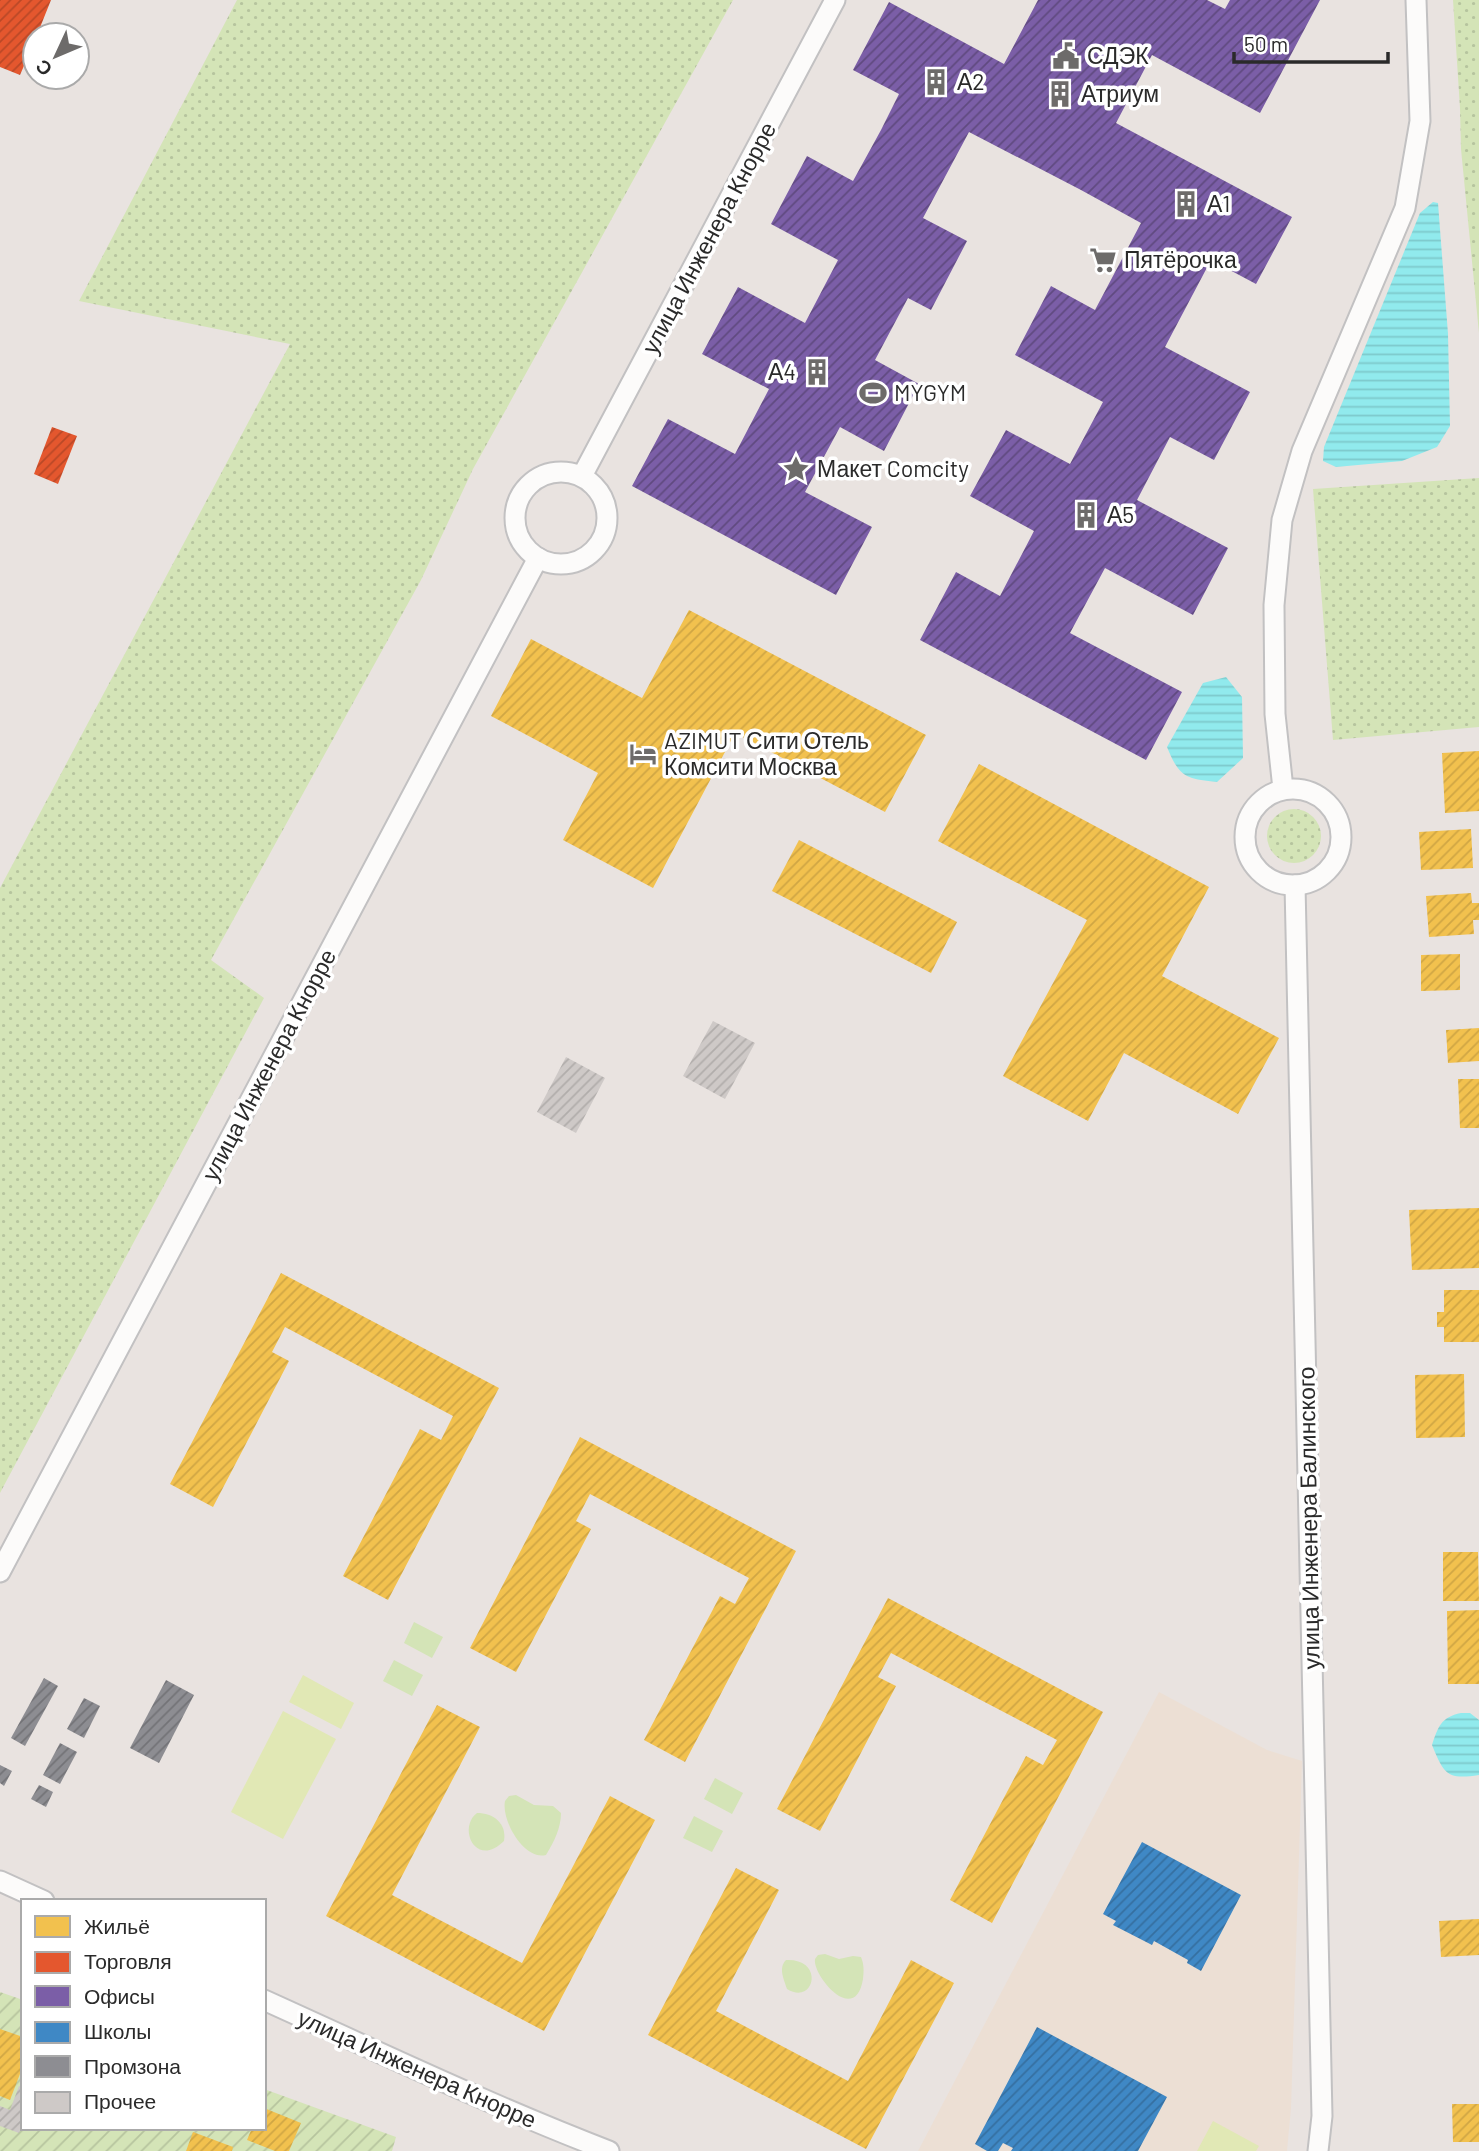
<svg xmlns="http://www.w3.org/2000/svg" width="1479" height="2151" viewBox="0 0 1479 2151" font-family="Barlow,sans-serif">
  <style>
    .education { fill: #ecdfd4 }
    .grass { fill: url(#grass-dots) }
    .park { fill: #d4e4b7 }
    .garden { fill: url(#garden-furrows) }
    .pitch { fill: #e1e8b5 }
    .water { fill: url(#water-rules) }
    .homes { fill: url(#homes-hatch) }
    .shops { fill: url(#shops-hatch) }
    .offices { fill: url(#offices-hatch) }
    .schools { fill: url(#schools-hatch) }
    .industry { fill: url(#industry-hatch) }
    .building { fill: url(#building-hatch) }
    .lines { fill: none; stroke-linecap: round; stroke-linejoin: round }
    .minor-casing { stroke: #c2c1c2; stroke-width: 23 }
    .minor { stroke: #fcfbfa; stroke-width: 19 }
    .labels { text-anchor: middle; stroke-width: 7; stroke-linejoin: round; paint-order: stroke }
    .poi-label { font-size: 23px; fill: #2a2a2a; stroke: #fff; text-anchor: start }
    .street-label { font-size: 23px; fill: #2a2a2a; stroke: #fff }
  </style>
  <defs>
    <pattern id="grass-dots" width="8" height="8" patternUnits="userSpaceOnUse" patternTransform="scale(1.75)"><rect width="8" height="8" fill="#d4e4b7"/><path d="M2 2h.1M6 6h.1" fill="none" stroke="#b6c49e" stroke-width="1.8" stroke-linecap="round"/></pattern>
    <pattern id="garden-furrows" width="10" height="10" patternUnits="userSpaceOnUse" patternTransform="scale(1.75)"><rect width="10" height="10" fill="#d4e4b7"/><path d="M-1 1l2-2M0 10L10 0M9 11l2-2" fill="none" stroke="#b6c49e"/></pattern>
    <pattern id="water-rules" width="6" height="5" patternUnits="userSpaceOnUse" patternTransform="scale(1.75)"><rect width="6" height="5" fill="#91eaed"/><path d="M0 2.5h6" fill="none" stroke="#7dc9cb"/></pattern>
    <pattern id="homes-hatch" width="6" height="6" patternUnits="userSpaceOnUse" patternTransform="scale(1.75)"><rect width="6" height="6" fill="#f2c14e"/><path d="M-1 1l2-2M0 6l6-6M5 7l2-2" fill="none" stroke="#d0a644"/></pattern>
    <pattern id="shops-hatch" width="6" height="6" patternUnits="userSpaceOnUse" patternTransform="scale(1.75)"><rect width="6" height="6" fill="#e4572e"/><path d="M-1 1l2-2M0 6l6-6M5 7l2-2" fill="none" stroke="#b94827"/></pattern>
    <pattern id="offices-hatch" width="6" height="6" patternUnits="userSpaceOnUse" patternTransform="scale(1.75)"><rect width="6" height="6" fill="#7b5ea7"/><path d="M-1 1l2-2M0 6l6-6M5 7l2-2" fill="none" stroke="#604a80"/></pattern>
    <pattern id="schools-hatch" width="6" height="6" patternUnits="userSpaceOnUse" patternTransform="scale(1.75)"><rect width="6" height="6" fill="#3f88c5"/><path d="M-1 1l2-2M0 6l6-6M5 7l2-2" fill="none" stroke="#356fa0"/></pattern>
    <pattern id="industry-hatch" width="6" height="6" patternUnits="userSpaceOnUse" patternTransform="scale(1.75)"><rect width="6" height="6" fill="#8d8d92"/><path d="M-1 1l2-2M0 6l6-6M5 7l2-2" fill="none" stroke="#737377"/></pattern>
    <pattern id="building-hatch" width="6" height="6" patternUnits="userSpaceOnUse" patternTransform="scale(1.75)"><rect width="6" height="6" fill="#cec9c7"/><path d="M-1 1l2-2M0 6l6-6M5 7l2-2" fill="none" stroke="#b1adab"/></pattern>
  </defs>
  <rect width="100%" height="100%" fill="#e9e3e0"/>
  <!-- education -->
  <polygon class="education" points="1159,1692 1267,1750 1302,1761 1291,2108 1287,2151 918,2151"/>
  <!-- grass -->
  <g class="grass">
    <polygon points="237,0 733,0 473,469 421,580 211,960 264,998 0,1493 0,888 290,344 79,301"/>
    <polygon points="1453,0 1479,0 1479,333 1461,149 1460,108"/>
    <polygon points="1479,478 1479,727 1333,740 1313,489"/>
    <circle cx="1294" cy="836" r="27"/>
  </g>
  <!-- park -->
  <g class="park">
    <polygon points="414,1622 443,1637 432,1658 404,1643"/>
    <polygon points="394,1660 423,1675 412,1696 383,1681"/>
    <polygon points="715,1778 743,1793 732,1814 704,1799"/>
    <path d="M 516,1795 L 534,1805 L 553,1806 L 561,1813 C 561,1828 554,1842 546,1855 C 524,1861 501,1820 505,1801 L 509,1796 Z"/>
    <path d="M 477,1813 C 493,1813 507,1823 504,1841 C 476,1869 457,1828 477,1813 Z"/>
    <polygon points="694,1816 723,1831 712,1852 683,1838"/>
    <path d="M 825,1954 L 839,1959 L 853,1956 L 861,1957 C 864,1964 864,1971 863,1979 C 855,2027 812,1975 815,1959 L 818,1955 Z"/>
    <path d="M 786,1960 C 825,1958 815,2006 787,1989 C 784,1979 778,1968 786,1960 Z"/>
  </g>
  <!-- garden -->
  <polygon class="garden" points="0,1992 23,2000 23,2128 264,2128 264,2089 396,2137 392,2151 0,2151"/>
  <!-- pitch -->
  <g class="pitch">
    <polygon points="303,1675 354,1703 341,1729 289,1702"/>
    <polygon points="283,1711 336,1739 283,1839 231,1812"/>
    <polygon points="1213,2121 1259,2146 1256,2151 1197,2151"/>
  </g>
  <!-- water -->
  <g class="water">
    <polygon points="1433,202 1438,203 1448,334 1450,426 1437,447 1402,461 1336,467 1323,461 1324,447 1420,213"/>
    <path d="M 1226,677 L 1242,697 L 1243,758 L 1217,782 C 1186,779 1179,777 1167,747 L 1203,683 Z"/>
    <path d="M 1461,1713 L 1470,1713 L 1479,1720 L 1479,1775 C 1447,1780 1444,1774 1432,1745 C 1438,1727 1441,1717 1461,1713 Z"/>
  </g>
  <!-- homes -->
  <g class="homes">
    <polygon points="689,610 926,735 885,812 735,733 653,888 563,840 598,773 491,716 531,639 642,698"/>
    <polygon points="1479,751 1479,811 1445,813 1442,753"/>
    <polygon points="979,764 1209,887 1162,976 1279,1038 1238,1114 1124,1053 1088,1121 1003,1076 1087,920 938,841"/>
    <polygon points="1471,829 1473,868 1421,870 1419,832"/>
    <polygon points="799,840 957,922 931,973 772,891"/>
    <polygon points="1471,893 1472,903 1479,903 1479,920 1473,920 1474,934 1429,937 1426,896"/>
    <polygon points="1460,954 1460,990 1421,991 1421,955"/>
    <polygon points="1479,1028 1479,1061 1448,1063 1446,1030"/>
    <polygon points="1458,1079 1479,1079 1479,1128 1460,1128"/>
    <polygon points="1479,1208 1479,1268 1412,1270 1409,1210"/>
    <polygon points="281,1273 499,1388 388,1600 343,1576 420,1429 441,1440 453,1416 285,1327 272,1352 289,1361 213,1507 170,1484"/>
    <polygon points="1444,1290 1479,1290 1479,1342 1444,1342 1444,1327 1437,1327 1437,1312 1444,1312"/>
    <polygon points="1464,1374 1465,1437 1416,1438 1415,1375"/>
    <polygon points="580,1437 796,1551 685,1762 644,1740 720,1596 735,1604 749,1578 590,1494 576,1521 591,1529 516,1672 470,1648"/>
    <polygon points="1443,1552 1478,1552 1479,1601 1443,1601"/>
    <polygon points="888,1598 1103,1712 992,1923 950,1900 1026,1756 1043,1765 1057,1740 891,1653 878,1677 896,1686 820,1831 777,1809"/>
    <polygon points="1479,1610 1479,1684 1448,1684 1447,1611"/>
    <polygon points="437,1705 480,1727 392,1895 522,1963 610,1796 655,1820 544,2031 326,1916"/>
    <polygon points="736,1868 779,1890 716,2011 848,2081 911,1960 954,1983 866,2149 648,2035"/>
    <polygon points="1479,1919 1479,1955 1441,1957 1439,1921"/>
    <polygon points="0,2029 23,2037 23,2066 10,2100 0,2096"/>
    <polygon points="1452,2104 1479,2104 1479,2142 1453,2142"/>
    <polygon points="264,2108 301,2123 289,2151 275,2151 247,2140 252,2128 264,2128"/>
    <polygon points="193,2132 233,2147 232,2151 186,2151"/>
  </g>
  <!-- shops -->
  <g class="shops">
    <polygon points="0,0 51,0 37,35 35,35 35,40 20,75 0,67"/>
    <polygon points="52,427 77,436 58,484 34,474"/>
  </g>
  <!-- offices -->
  <polygon class="offices" points="1038,0 1207,0 1225,9 1230,0 1320,0 1260,113 1152,55 1116,123 1292,217 1256,284 1211,260 1165,347 1250,392 1214,460 1170,437 1137,500 1228,548 1193,615 1105,568 1070,633 1182,692 1146,760 920,640 956,572 1000,596 1034,531 970,496 1006,430 1070,464 1103,402 1015,355 1051,286 1095,310 1141,223 1081,190 969,132 923,218 967,241 931,310 908,298 875,360 919,384 884,451 840,427 805,492 872,527 836,595 632,486 668,419 735,454 769,389 702,354 738,287 805,323 838,260 771,224 807,156 853,181 881,130 899,94 853,70 889,2 1004,64"/>
  <!-- schools -->
  <g class="schools">
    <polygon points="1142,1842 1241,1895 1201,1971 1187,1963 1188,1960 1154,1941 1152,1945 1113,1925 1116,1921 1103,1914"/>
    <polygon points="1037,2027 1167,2097 1138,2151 1011,2151 1013,2148 1003,2143 998,2151 987,2151 975,2144"/>
  </g>
  <!-- industry -->
  <g class="industry">
    <polygon points="44,1678 58,1686 25,1746 11,1738"/>
    <polygon points="166,1680 194,1695 159,1763 130,1748"/>
    <polygon points="84,1698 100,1706 84,1738 67,1729"/>
    <polygon points="60,1743 77,1752 60,1784 43,1775"/>
    <polygon points="0,1765 12,1771 4,1786 0,1783"/>
    <polygon points="39,1785 53,1792 46,1807 31,1799"/>
  </g>
  <!-- building -->
  <g class="building">
    <polygon points="713,1021 755,1043 725,1099 683,1076"/>
    <polygon points="566,1057 605,1078 576,1133 537,1112"/>
    <polygon points="19,2086 23,2088 23,2123 19,2133 0,2126 0,2106 10,2110"/>
  </g>
  <g class="lines">
    <defs>
      <g id="minor">
        <circle cx="561" cy="518" r="46"/>
        <polyline points="582,476 835,0"/>
        <circle cx="1293" cy="837" r="48"/>
        <polyline points="1283,789 1275,714 1274,605 1282,520 1302,451 1405,208 1420,121 1416,0"/>
        <polyline points="1295,885 1322,2116 1318,2151"/>
        <polyline points="0,1572 538,558"/>
        <polyline points="0,1881 44,1901"/>
        <path d="M 264,2000 C 379,2052 492,2106 609,2151"/>
      </g>
    </defs>
    <!-- minor casing -->
    <use href="#minor" class="minor-casing"/>
    <!-- minor -->
    <use href="#minor" class="minor"/>
  </g>
  <!-- icons -->
  <defs>
    <symbol id="civic-bare" viewBox="-9 -9 18 18"><path d="M-.6-6.5H3V-4.5H.6V-3L4-1V1h2V6H-6V1h2V-1L-.6-3ZM-1.2 2.5V6h2.4V2.5Z" fill="#6d6b6a" stroke="#fff" stroke-width="2.5" paint-order="stroke"/></symbol>
    <symbol id="building-bare" viewBox="-9 -9 18 18"><path d="M-4-6H4V6H1V3H-1V6H-4ZM-2.5-4.3h1.7v1.8h-1.7ZM.8-4.3h1.7v1.8H.8ZM-2.5-1h1.7V.8h-1.7ZM.8-1h1.7V.8H.8Z" fill="#6d6b6a" stroke="#fff" stroke-width="2.5" paint-order="stroke"/></symbol>
    <symbol id="supermarket-bare" viewBox="-9 -9 18 18"><path d="M-6-5.5h2.5l.6 2H6L4.5 2H-2.5L-4.4-4H-6ZM-1.5 3.2a1.3 1.3 0 1 0 .1 0ZM3 3.2a1.3 1.3 0 1 0 .1 0Z" fill="#6d6b6a" stroke="#fff" stroke-width="2.5" paint-order="stroke"/></symbol>
    <symbol id="stadium-bare" viewBox="-9 -9 18 18"><path d="M0-5a6.5 5 0 1 0 0 10a6.5 5 0 1 0 0-10ZM-3.5-1.8h7v3.6h-7Z" fill="#6d6b6a" stroke="#fff" stroke-width="2.5" paint-order="stroke"/></symbol>
    <symbol id="sight-bare" viewBox="-9 -9 18 18"><path d="M0-6L1.8-2.2L6-1.7L2.9 1.2L3.7 5.4L0 3.3L-3.7 5.4L-2.9 1.2L-6-1.7L-1.8-2.2Z" fill="#6d6b6a" stroke="#fff" stroke-width="2.5" paint-order="stroke"/></symbol>
    <symbol id="hotel-bare" viewBox="-9 -9 18 18"><path d="M-6-4.5h1.5V1H6V5H4.5V3h-9V5H-6ZM-4 0a1.8 1.8 0 1 1 3.6 0ZM.5 0V-2.5h3Q6-2.5 6 0Z" fill="#6d6b6a" stroke="#fff" stroke-width="2.5" paint-order="stroke"/></symbol>
  </defs>
  <g fill-rule="evenodd">
    <use href="#civic-bare" x="1047" y="37" width="38" height="38"/>
    <use href="#building-bare" x="917" y="63" width="38" height="38"/>
    <use href="#building-bare" x="1041" y="75" width="38" height="38"/>
    <use href="#building-bare" x="1167" y="185" width="38" height="38"/>
    <use href="#supermarket-bare" x="1084" y="241" width="38" height="38"/>
    <use href="#building-bare" x="798" y="353" width="38" height="38"/>
    <use href="#stadium-bare" x="854" y="374" width="38" height="38"/>
    <use href="#sight-bare" x="777" y="450" width="38" height="38"/>
    <use href="#building-bare" x="1067" y="496" width="38" height="38"/>
    <use href="#hotel-bare" x="624" y="735" width="38" height="38"/>
  </g>
  <g class="labels">
    <!-- poi labels -->
    <g class="poi-label">
      <text x="1087" y="64">СДЭК</text>
      <text x="957" y="90">А2</text>
      <text x="1081" y="102">Атриум</text>
      <text x="1207" y="212">А1</text>
      <text x="1124" y="268">Пятёрочка</text>
      <text x="796" y="380" text-anchor="end">А4</text>
      <text x="894" y="401">MYGYM</text>
      <text x="817" y="477">Макет Comcity</text>
      <text x="1107" y="523">А5</text>
      <text x="664" y="749">AZIMUT Сити Отель<tspan x="664" dy="26">Комсити Москва</tspan></text>
    </g>
    <!-- street labels -->
    <g class="street-label">
      <text transform="translate(709 238) rotate(-62)" y="8">улица Инженера Кнорре</text>
      <text transform="translate(269 1065) rotate(-62)" y="8">улица Инженера Кнорре</text>
      <text transform="translate(1309 1518) rotate(-91)" y="8">улица Инженера Балинского</text>
      <text transform="translate(417 2069) rotate(24)" y="8">улица Инженера Кнорре</text>
    </g>
  </g>
  <!-- legend -->
  <rect x="21" y="1899" width="245" height="231" fill="#ffffff" stroke="#aaaaaa" stroke-width="2"/>
  <rect x="35" y="1916" width="35" height="21" fill="#f2c14e" stroke="#aaaaaa" stroke-width="2"/>
  <text x="84" y="1934" font-size="21" fill="#2a2a2a">Жильё</text>
  <rect x="35" y="1952" width="35" height="21" fill="#e4572e" stroke="#aaaaaa" stroke-width="2"/>
  <text x="84" y="1969" font-size="21" fill="#2a2a2a">Торговля</text>
  <rect x="35" y="1986" width="35" height="21" fill="#7b5ea7" stroke="#aaaaaa" stroke-width="2"/>
  <text x="84" y="2004" font-size="21" fill="#2a2a2a">Офисы</text>
  <rect x="35" y="2022" width="35" height="21" fill="#3f88c5" stroke="#aaaaaa" stroke-width="2"/>
  <text x="84" y="2039" font-size="21" fill="#2a2a2a">Школы</text>
  <rect x="35" y="2056" width="35" height="21" fill="#8d8d92" stroke="#aaaaaa" stroke-width="2"/>
  <text x="84" y="2074" font-size="21" fill="#2a2a2a">Промзона</text>
  <rect x="35" y="2092" width="35" height="21" fill="#cec9c7" stroke="#aaaaaa" stroke-width="2"/>
  <text x="84" y="2109" font-size="21" fill="#2a2a2a">Прочее</text>
  <!-- north arrow -->
  <g transform="translate(56 56) rotate(226)"><circle r="33" fill="#ffffff" stroke="#aaaaaa" stroke-width="2"/>
  <path d="M0-5L12 26L0 18L-12 26Z" fill="#6d6b6a"/>
  <text y="-10" font-size="19" font-weight="bold" text-anchor="middle" fill="#2a2a2a">С</text>
  </g>
  <!-- scale -->
  <path d="M1234 52v10h154v-10" fill="none" stroke="#2a2a2a" stroke-width="3.5"/>
  <text x="1244" y="52" font-size="21" fill="#2a2a2a" stroke="#ffffff" stroke-width="5" paint-order="stroke">50 m</text>
</svg>
